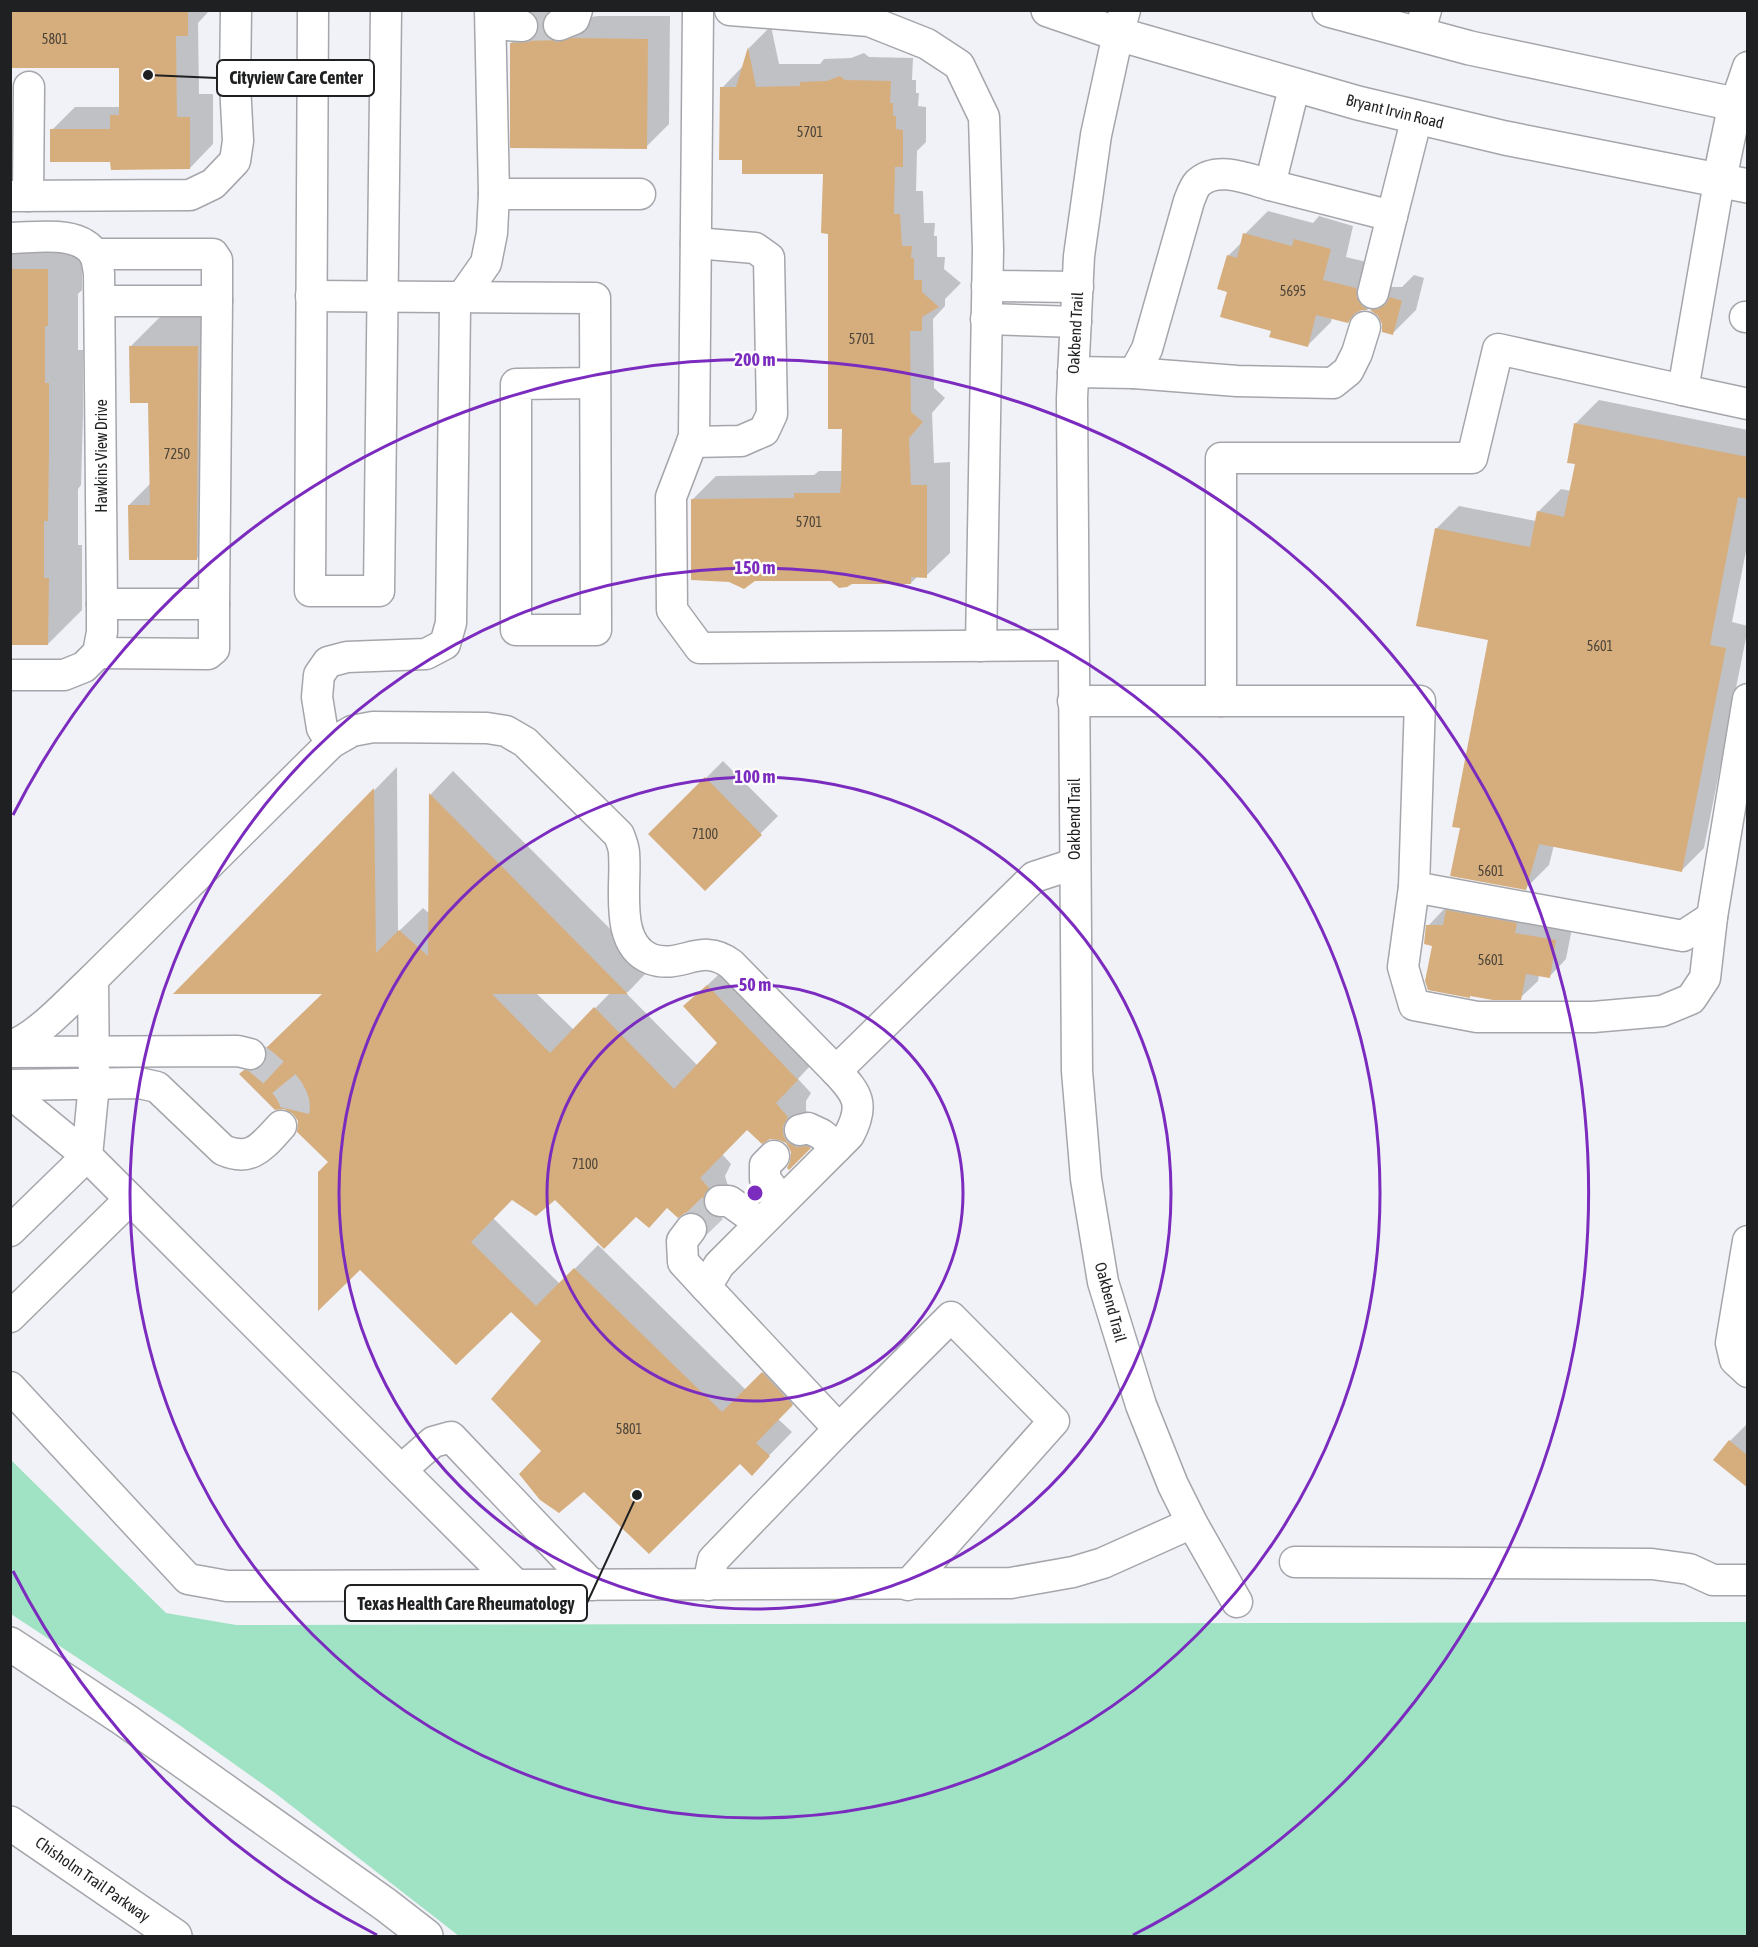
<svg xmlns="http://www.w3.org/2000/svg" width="1758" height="1947" viewBox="0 0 1758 1947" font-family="'Asap Condensed',sans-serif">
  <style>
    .green { fill: #a0e2c4 }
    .shadow { fill: #0003; fill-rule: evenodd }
    .building { fill: #d6ae7e }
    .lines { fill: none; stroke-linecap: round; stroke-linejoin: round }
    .minor-tunnel { stroke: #c7c8cc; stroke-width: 30; stroke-dasharray: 30 15; stroke-linecap: butt }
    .minor-casing { stroke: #a5a6ab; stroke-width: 33 }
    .major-casing { stroke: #a5a6ab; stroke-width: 36 }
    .highway-casing { stroke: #a5a6ab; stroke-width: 36 }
    .minor { stroke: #fff; stroke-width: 30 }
    .major { stroke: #fff; stroke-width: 33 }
    .highway { stroke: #fff; stroke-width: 33 }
    .ring { fill: none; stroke: #7b2cbf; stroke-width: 3 }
    .labels { text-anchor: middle; stroke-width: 4.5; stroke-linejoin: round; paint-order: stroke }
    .number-label { font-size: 14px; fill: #4d4438 }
    .street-label { font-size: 16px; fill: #1f2021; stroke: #fff }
    .centre { fill: #7b2cbf; stroke: #fff; stroke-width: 3 }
    .ring-label { font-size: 18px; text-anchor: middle; font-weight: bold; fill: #7b2cbf; stroke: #fff; stroke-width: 4.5; stroke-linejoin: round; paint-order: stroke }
    .leader { fill: none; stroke: #1f2021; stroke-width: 2 }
    .callout-dot { fill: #1f2021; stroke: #fff; stroke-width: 2 }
    .callout { fill: #fff; stroke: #1f2021; stroke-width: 2 }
    .callout-label { font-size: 18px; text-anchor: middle; font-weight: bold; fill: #1f2021 }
  </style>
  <rect width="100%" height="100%" fill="#f1f2f7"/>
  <!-- green -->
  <polygon class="green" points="10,1459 166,1613 236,1625 1747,1622 1747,1936 459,1936 275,1793 178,1724 11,1614"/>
  <!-- shadow -->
  <g class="shadow">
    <polygon points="10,10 210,10 198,23 199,94 213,94 213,144 190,168 112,161 52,130 75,107 121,107 120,66"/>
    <polygon points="532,10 568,10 580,19 597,16 670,16 669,124 646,147 511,43 535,20 539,19"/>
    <polygon points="771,26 779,64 820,64 824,59 851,58 864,53 869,57 913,58 912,80 916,80 916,93 919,93 918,106 926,107 926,142 917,151 916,191 923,191 924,223 935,223 934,236 937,236 937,257 945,257 944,269 961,283 945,299 945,306 933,319 934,388 945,398 932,413 934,463 950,462 950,553 926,576 918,576 911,583 832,579 693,499 716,476 814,475 819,471 842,471 843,427 824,173 743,158 722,88 744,65 749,48"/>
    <polygon points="1268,211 1313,223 1319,216 1353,226 1346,257 1379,265 1385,283 1392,287 1402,287 1414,275 1424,278 1416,310 1393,333 1383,323 1379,315 1370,309 1359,310 1348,321 1332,317 1331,322 1308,345 1272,330 1229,291 1228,256 1243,241 1245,234"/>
    <polygon points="10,235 82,236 82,290 78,294 78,350 83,350 83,415 81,485 78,489 78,545 82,545 82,610 48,644 10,644"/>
    <polygon points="232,312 231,524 197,558 129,505 151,483 150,401 130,347 164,313"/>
    <polygon points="1599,400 1748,430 1748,541 1732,622 1748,626 1748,628 1704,848 1682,870 1554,845 1549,865 1526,888 1461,827 1490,639 1436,529 1459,506 1536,521 1538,512 1561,489 1571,491 1577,463 1569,462 1576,423"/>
    <polygon points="723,761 778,816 705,889 650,834"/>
    <path d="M 397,767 L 398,932 L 423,908 L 430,914 L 431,794 L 453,771 L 650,969 L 628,992 L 625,992 L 698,1066 L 719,1043 L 685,1006 L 731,963 L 820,1055 L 798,1079 L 811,1093 L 806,1101 L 806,1110 L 810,1118 L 833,1125 L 789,1168 L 792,1152 L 787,1142 L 748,1128 L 722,1154 L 731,1164 L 725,1176 L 728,1186 L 737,1193 L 708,1223 L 702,1214 L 668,1206 L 636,1215 L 555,1198 L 512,1198 L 493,1218 L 560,1284 L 598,1245 L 746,1390 L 786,1350 L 815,1381 L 778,1419 L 792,1432 L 752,1473 L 740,1462 L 543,1451 L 543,1341 L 511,1310 L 330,1162 L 294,1113 L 242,1074 L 325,993 L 177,992 ZM 611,992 L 574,1030 L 536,993 Z"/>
    <polygon points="1445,908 1573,923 1566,959 1549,977 1539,975 1538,981 1520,998 1434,945 1428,926"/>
    <polygon points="1747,1424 1748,1424 1748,1486 1730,1441"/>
  </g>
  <!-- building -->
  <g class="building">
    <polygon points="10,10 188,10 188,36 176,36 177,117 190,117 190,169 111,170 110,162 50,162 50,129 110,129 110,115 119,115 119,68 10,68"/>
    <polygon points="528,10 550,10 545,15 542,22 543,31 548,38 556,42 572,38 648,39 647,149 510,148 510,43 529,42 537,35 539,28 538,19"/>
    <polygon points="748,47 756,87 800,86 800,82 827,81 840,76 845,80 891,81 890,103 893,103 893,116 896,116 896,129 903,130 903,167 895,167 894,214 900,214 902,246 912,246 911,258 914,258 914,280 922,280 922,292 939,307 922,317 922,331 910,331 911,412 923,422 909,438 911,485 927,485 927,578 911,577 911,584 852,584 847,587 839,588 831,581 755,581 744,589 729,582 691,580 691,499 794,498 794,493 840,493 841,483 842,429 828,429 828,234 821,233 823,174 742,174 742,160 719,160 720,87 736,87"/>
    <polygon points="1243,233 1292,246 1294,239 1331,249 1323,280 1356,288 1357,298 1362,306 1368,310 1378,309 1386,304 1390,297 1402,301 1393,335 1382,332 1382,324 1378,316 1370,310 1362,310 1354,314 1348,323 1316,315 1308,347 1269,337 1271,331 1220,317 1227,292 1217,289 1227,255 1237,258"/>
    <polygon points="10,269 48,269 48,326 45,326 45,383 49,383 49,450 48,521 44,521 44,578 49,578 48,645 10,645"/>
    <polygon points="129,346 198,346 197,560 129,560 128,505 150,505 148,403 130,403"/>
    <polygon points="1574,423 1748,457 1748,499 1738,497 1710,645 1726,648 1682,872 1539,844 1526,890 1450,876 1460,828 1452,827 1488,640 1416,626 1435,528 1530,547 1537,511 1564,517 1575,464 1567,463"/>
    <polygon points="705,777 762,835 705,891 648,834"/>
    <polygon points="374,788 376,953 399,930 428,956 429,793 628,994 492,994 550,1053 594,1007 674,1089 717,1043 683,1006 707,985 798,1080 776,1103 788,1117 783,1126 783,1134 787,1142 796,1147 806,1146 811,1148 789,1170 787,1168 790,1161 791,1152 786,1143 779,1140 770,1139 762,1144 747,1130 700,1178 709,1188 705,1193 703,1200 705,1209 715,1217 707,1225 701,1215 692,1212 685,1213 678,1218 667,1208 649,1228 636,1217 604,1249 555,1200 536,1216 512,1200 471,1242 536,1306 574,1268 722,1412 762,1372 793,1405 756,1443 770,1456 752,1476 740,1464 649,1554 584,1492 559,1513 540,1500 519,1474 541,1451 491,1399 541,1341 511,1312 456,1365 360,1270 318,1311 318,1172 328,1162 297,1132 298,1121 293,1114 284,1109 275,1110 239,1074 244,1070 254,1071 262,1066 267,1058 266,1048 322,994 173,994"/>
    <polygon points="1446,910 1517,923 1515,933 1556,940 1550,978 1526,974 1521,1000 1493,1000 1470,996 1470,998 1428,990 1425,981 1432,946 1424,944 1426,925 1443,925"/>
    <polygon points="1729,1440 1748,1456 1748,1488 1713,1460"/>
  </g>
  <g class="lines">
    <!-- minor-tunnel -->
    <g class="minor-tunnel">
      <polyline points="522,26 559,25"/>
      <path d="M 250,1054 C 264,1063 301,1092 294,1112 C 292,1117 285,1122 281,1126"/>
      <polyline points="691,1229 720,1201"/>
    </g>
    <defs>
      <g id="minor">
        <polyline points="313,10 310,591 379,591 386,10"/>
        <polyline points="698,10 694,437 671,497 672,610 700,648 1073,645"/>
        <polyline points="730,10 869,21 927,44 959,65 984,117 988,249 981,646"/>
        <polyline points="1125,10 1118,34 1096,135 1079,256 1072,398 1077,1071 1086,1179 1103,1282 1141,1405 1173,1485 1192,1523 1237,1602"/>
        <polyline points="491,24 522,26"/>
        <polyline points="559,25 574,19 577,10"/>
        <polyline points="1419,34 1426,10"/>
        <polyline points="1735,105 1748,67"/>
        <polyline points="1719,182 1683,390 1748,404"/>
        <polyline points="1270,185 1392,216 1417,117"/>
        <polyline points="494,194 640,194"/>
        <polyline points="10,196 190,195 213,184 235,161 238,141 235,84 236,10"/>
        <polyline points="28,196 29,87"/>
        <path d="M 10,238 C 35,238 80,229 95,255 C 97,259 98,268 99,273 L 102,604 L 102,632 L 98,653 L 84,667 L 64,675 L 10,675"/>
        <polyline points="94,254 213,254 217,260 217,301 100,301"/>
        <polyline points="987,286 1078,287"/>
        <polyline points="1373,293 1392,216"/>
        <polyline points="311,296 595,298 596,630 516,630 516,384 595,383"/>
        <polyline points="1745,317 1748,317"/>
        <polyline points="986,319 1076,322"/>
        <path d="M 1073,372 L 1134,373 L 1147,349 L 1189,201 C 1191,196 1194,187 1198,183 C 1217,165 1249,179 1270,185 L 1295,84"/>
        <polyline points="1134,373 1237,381 1333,383 1348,371 1357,353 1365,327"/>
        <polyline points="692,442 741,441 764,431 772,414 769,258 755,248 696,243"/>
        <polyline points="214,604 217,301"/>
        <polyline points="98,653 208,654 214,649 214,604 102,604"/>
        <polyline points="1073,701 1420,701 1414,887 1683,936 1712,917 1748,699"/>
        <polyline points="1221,701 1221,458 1472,458 1498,349 1683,390"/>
        <polyline points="331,743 322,728 317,697 319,675 328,662 347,657 426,654 445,644 451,623 455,307 486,263 492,233 494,194 490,10"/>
        <polyline points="1414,887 1403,967 1414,1005 1477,1017 1593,1017 1662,1011 1691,999 1705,978 1712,917"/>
        <path d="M 10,1046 C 37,1038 72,998 93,979"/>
        <polyline points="10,1052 238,1051 250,1054"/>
        <path d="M 10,1085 L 139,1083 L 157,1087 L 223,1150 C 252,1163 263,1145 281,1126"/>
        <polyline points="10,1093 87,1156 10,1231"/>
        <polyline points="800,1130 808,1128 821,1134 837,1147"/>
        <polyline points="774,1156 765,1165 765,1179 782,1201"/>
        <polyline points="720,1201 729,1201 760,1223"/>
        <polyline points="691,1229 682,1241 683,1262 706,1287"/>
        <polyline points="1748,1241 1731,1343 1735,1360 1748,1372"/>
        <polyline points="10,1317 130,1199"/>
        <polyline points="10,1387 188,1579 227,1586 1011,1583 1073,1572 1103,1563 1192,1523"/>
        <polyline points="839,1429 951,1317 1054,1421 908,1585"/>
        <polyline points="401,1470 433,1442 451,1437 592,1585"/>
        <polyline points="1295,1562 1652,1564 1689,1569 1713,1580 1748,1580"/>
        <path d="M 516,1585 L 87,1156 L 94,1084 L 93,979 L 331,743 L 352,731 L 373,727 L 487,728 L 506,731 L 525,742 L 619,835 C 621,841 624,847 624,853 C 627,885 613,944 651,959 C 682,970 701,941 731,964 L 836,1071 L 1034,877 L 1074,864"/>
        <path d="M 708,1585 L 713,1560 L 839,1429 L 706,1287 L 719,1265 L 849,1135 C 865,1105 858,1094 836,1071"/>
      </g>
      <g id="major">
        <polyline points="1048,10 1118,34 1358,103 1505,138 1748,186"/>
        <polyline points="1329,10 1470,48 1748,107"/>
        <polyline points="1719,182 1735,105"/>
      </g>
      <g id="highway">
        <polyline points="10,1644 125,1720 386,1905 426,1936"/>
        <polyline points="10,1823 175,1936"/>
      </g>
    </defs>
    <!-- minor casing -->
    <use href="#minor" class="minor-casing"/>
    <!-- major casing -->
    <use href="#major" class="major-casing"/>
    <!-- highway casing -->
    <use href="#highway" class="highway-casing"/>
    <!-- minor -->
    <use href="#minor" class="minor"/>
    <!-- major -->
    <use href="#major" class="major"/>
    <!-- highway -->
    <use href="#highway" class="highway"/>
  </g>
  <!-- distance rings -->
  <g class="ring">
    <circle cx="755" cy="1193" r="208"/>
    <circle cx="755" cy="1193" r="416"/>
    <circle cx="755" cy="1193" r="625"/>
    <path d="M377 1935A833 833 0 0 1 13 1571M13 815A833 833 0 1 1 1133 1935"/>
  </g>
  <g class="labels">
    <!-- number labels -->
    <g class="number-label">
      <text x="55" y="44">5801</text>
      <text x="810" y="137">5701</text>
      <text x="1293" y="296">5695</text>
      <text x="862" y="344">5701</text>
      <text x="177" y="459">7250</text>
      <text x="809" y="527">5701</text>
      <text x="1600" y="651">5601</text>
      <text x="705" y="839">7100</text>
      <text x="1491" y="876">5601</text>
      <text x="1491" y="965">5601</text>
      <text x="585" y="1169">7100</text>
      <text x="629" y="1434">5801</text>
    </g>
    <!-- street labels -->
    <g class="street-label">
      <text transform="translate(1395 111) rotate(14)" y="6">Bryant Irvin Road</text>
      <text transform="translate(1075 333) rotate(-87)" y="6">Oakbend Trail</text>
      <text transform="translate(101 456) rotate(-90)" y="6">Hawkins View Drive</text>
      <text transform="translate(1074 819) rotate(-90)" y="6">Oakbend Trail</text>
      <text transform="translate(1111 1302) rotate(75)" y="6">Oakbend Trail</text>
      <text transform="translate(93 1879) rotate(35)" y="6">Chisholm Trail Parkway</text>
    </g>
  </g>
  <circle cx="755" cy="1193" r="9" class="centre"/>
  <g class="ring-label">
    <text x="755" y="366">200 m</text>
    <text x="755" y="574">150 m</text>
    <text x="755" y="783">100 m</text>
    <text x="755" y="991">50 m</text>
  </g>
  <!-- callouts -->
  <path class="leader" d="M148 75L217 78M637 1495L587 1603"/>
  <g class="callout-dot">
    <circle cx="148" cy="75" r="6"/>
    <circle cx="637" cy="1495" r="6"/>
  </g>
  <g class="callout">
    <rect x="217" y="60" width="157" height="36" rx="6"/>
    <rect x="345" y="1585" width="242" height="36" rx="6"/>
  </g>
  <g class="callout-label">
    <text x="296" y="84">Cityview Care Center</text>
    <text x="466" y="1610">Texas Health Care Rheumatology</text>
  </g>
  <!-- border -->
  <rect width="1758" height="1947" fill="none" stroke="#1f2021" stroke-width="24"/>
</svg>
